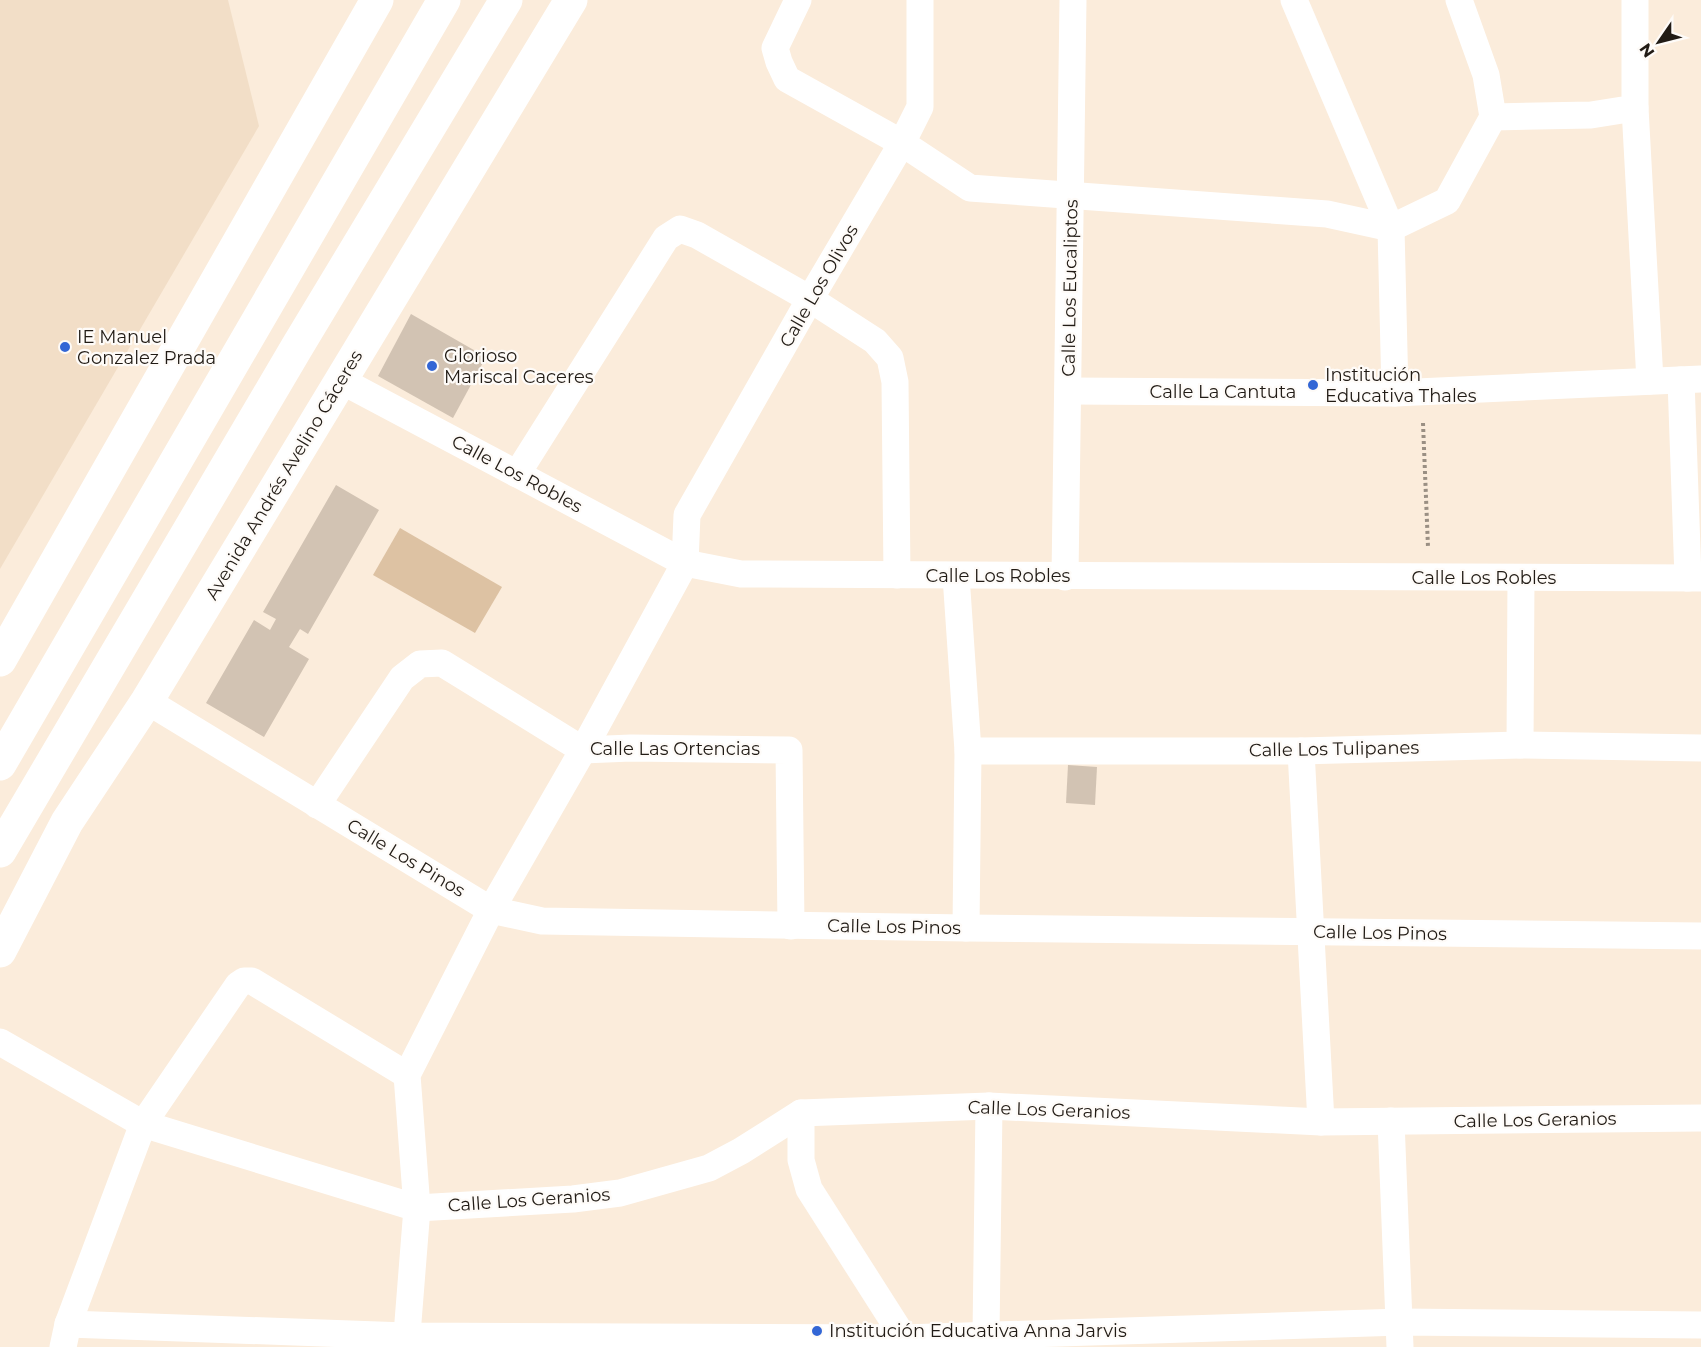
<svg xmlns="http://www.w3.org/2000/svg" width="1701" height="1347" viewBox="0 0 1701 1347" font-family="Montserrat,sans-serif">
  <style>
    .built { fill: #f2dec7 }
    .green { fill: #ddc2a3 }
    .building { fill: #d2c3b3 }
    .lines { fill: none; stroke-linecap: round; stroke-linejoin: round }
    .path { stroke: #9a8f83; stroke-width: 4; stroke-dasharray: 3 3; stroke-linecap: butt }
    .minor { stroke: #fff; stroke-width: 27 }
    .tertiary { stroke: #fff; stroke-width: 33 }
    .secondary { stroke: #fff; stroke-width: 33 }
    .poi-dot { fill: #3366d5; stroke: #fefbf8; stroke-width: 2 }
    .labels { text-anchor: middle; stroke-width: 4.5; stroke-linejoin: round; paint-order: stroke }
    .street-label { font-size: 18px; fill: #211b15; stroke: #fefbf8 }
    .poi-label { font-size: 18px; fill: #211b15; stroke: #fefbf8; text-anchor: start }
  </style>
  <rect width="100%" height="100%" fill="#fbecdb"/>
  <!-- built -->
  <polygon class="built" points="0,0 228,0 259,126 0,569"/>
  <!-- green -->
  <polygon class="green" points="400,528 502,587 475,633 373,575"/>
  <!-- building -->
  <g class="building">
    <polygon points="411,314 486,357 453,418 378,376"/>
    <polygon points="336,485 379,510 308,634 300,629 289,647 309,659 264,737 206,703 254,620 270,630 276,619 263,612"/>
    <polygon points="1068,765 1097,767 1095,805 1066,803"/>
  </g>
  <g class="lines">
    <!-- path -->
    <polyline class="path" points="1423,423 1428,547"/>
    <!-- minor -->
    <g class="minor">
      <polyline points="798,0 775,48 779,62 787,79 902,143 970,188 1327,214 1391,228 1447,201 1493,117 1486,75 1459,0"/>
      <polyline points="1294,0 1391,228 1395,393"/>
      <polyline points="1635,108 1650,381"/>
      <polyline points="1493,117 1591,115 1635,108 1635,0"/>
      <polyline points="1681,380 1688,578"/>
      <polyline points="342,381 685,563 741,574 1701,578"/>
      <polyline points="1069,391 1395,393 1701,379"/>
      <polyline points="517,474 666,238 680,229 697,235 810,299 875,341 890,358 895,382 897,575"/>
      <polyline points="956,576 968,751 966,928"/>
      <polyline points="1065,577 1073,0"/>
      <polyline points="147,701 491,910 542,921 966,928 1701,936"/>
      <polyline points="1520,745 1521,578"/>
      <polyline points="968,751 1301,751 1520,745 1701,748"/>
      <polyline points="1301,751 1321,1122"/>
      <polyline points="317,805 402,678 420,664 442,663 583,750 631,748 789,750 791,926"/>
      <polyline points="0,1042 143,1124 417,1208 573,1199 620,1193 709,1168 741,1151 801,1113 989,1106 1321,1122 1701,1118"/>
      <polyline points="801,1113 801,1160 809,1189 904,1338 905,1347"/>
      <polyline points="1391,1121 1400,1347"/>
      <polyline points="68,1324 406,1336 904,1338 1401,1322 1701,1325"/>
      <polyline points="986,1335 989,1106"/>
      <polyline points="63,1347 68,1324 143,1124 238,985 244,981 252,981 407,1075"/>
      <polyline points="406,1347 417,1208 407,1075 491,910 583,750 685,563 687,515 810,299 902,143 920,107 920,0"/>
    </g>
    <!-- tertiary -->
    <g class="tertiary">
      <polyline points="0,660 377,0"/>
      <polyline points="0,951 67,822 147,701 571,0"/>
    </g>
    <!-- secondary -->
    <g class="secondary">
      <polyline points="0,764 444,0"/>
      <polyline points="0,851 297,347 506,0"/>
    </g>
  </g>
  <!-- markers -->
  <g class="poi-dot">
    <circle cx="65" cy="347" r="6"/>
    <circle cx="432" cy="366" r="6"/>
    <circle cx="1313" cy="385" r="6"/>
    <circle cx="817" cy="1331" r="6"/>
  </g>
  <g class="labels">
    <!-- street labels -->
    <g class="street-label">
      <text transform="translate(819 286) rotate(-60)" y="6">Calle Los Olivos</text>
      <text transform="translate(1070 288) rotate(-89)" y="6">Calle Los Eucaliptos</text>
      <text x="1223" y="398">Calle La Cantuta</text>
      <text transform="translate(517 474) rotate(28)" y="6">Calle Los Robles</text>
      <text transform="translate(284 475) rotate(-59)" y="6">Avenida Andrés Avelino Cáceres</text>
      <text x="998" y="582">Calle Los Robles</text>
      <text x="1484" y="584">Calle Los Robles</text>
      <text x="675" y="755">Calle Las Ortencias</text>
      <text transform="translate(1334 749) rotate(-1)" y="6">Calle Los Tulipanes</text>
      <text transform="translate(406 858) rotate(31)" y="6">Calle Los Pinos</text>
      <text transform="translate(894 927) rotate(1)" y="6">Calle Los Pinos</text>
      <text transform="translate(1380 933) rotate(1)" y="6">Calle Los Pinos</text>
      <text transform="translate(1049 1110) rotate(2)" y="6">Calle Los Geranios</text>
      <text transform="translate(1535 1120) rotate(-1)" y="6">Calle Los Geranios</text>
      <text transform="translate(529 1200) rotate(-4)" y="6">Calle Los Geranios</text>
    </g>
    <!-- poi labels -->
    <g class="poi-label">
      <text x="77" y="343">IE Manuel<tspan x="77" dy="21">Gonzalez Prada</tspan></text>
      <text x="444" y="362">Glorioso<tspan x="444" dy="21">Mariscal Caceres</tspan></text>
      <text x="1325" y="381">Institución<tspan x="1325" dy="21">Educativa Thales</tspan></text>
      <text x="829" y="1337">Institución Educativa Anna Jarvis</text>
    </g>
  </g>
  <!-- north arrow -->
  <g transform="translate(1659 42) rotate(235)" stroke="#fefbf8" stroke-width="4.5" paint-order="stroke">
  <path d="M0-4.5L10 22L0 15L-10 22Z" fill="#211b15"/>
  <text y="-9" font-size="16" font-weight="bold" text-anchor="middle" fill="#211b15">N</text>
  </g>
</svg>
